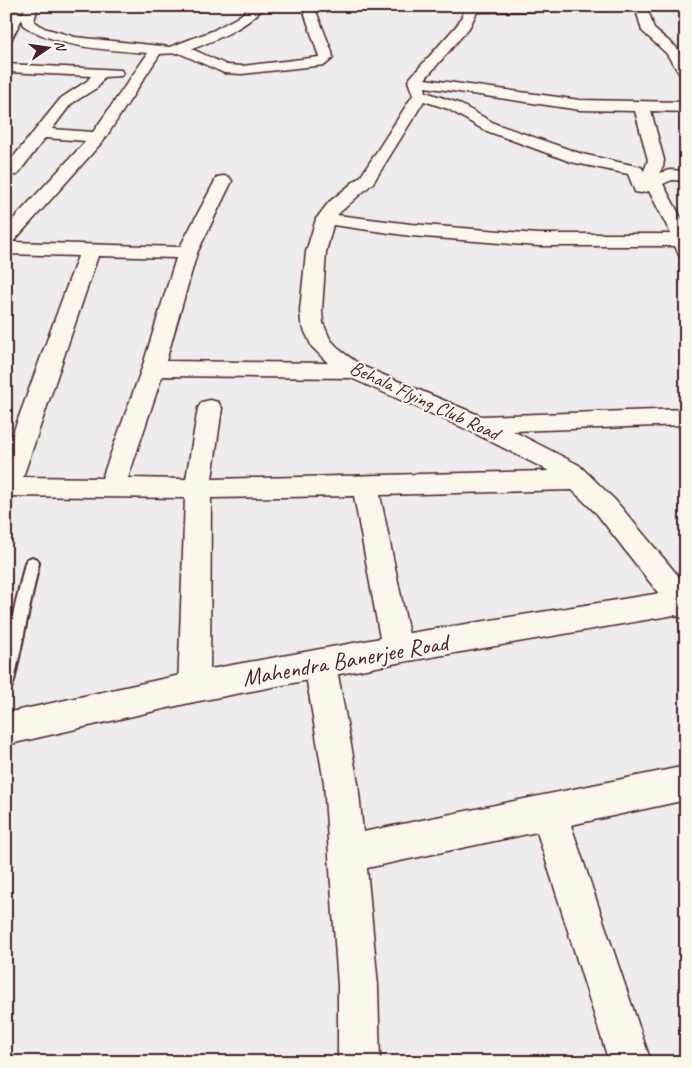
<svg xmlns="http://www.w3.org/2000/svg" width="692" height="1068" viewBox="0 0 692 1068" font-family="Caveat,sans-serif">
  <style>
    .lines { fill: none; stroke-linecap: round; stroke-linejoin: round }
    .lane-casing { stroke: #4a1f2b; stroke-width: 4 }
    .street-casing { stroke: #4a1f2b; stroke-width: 3 }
    .secondary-casing { stroke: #4a1f2b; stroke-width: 3 }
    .lane { fill: #fbf7ec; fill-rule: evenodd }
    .street { fill: #fbf7ec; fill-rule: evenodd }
    .secondary { fill: #fbf7ec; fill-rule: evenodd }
    .labels { text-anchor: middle; stroke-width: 4; stroke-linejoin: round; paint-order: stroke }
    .far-street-label { font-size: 20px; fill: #4a1f2b; stroke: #fbf7ec }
    .street-label { font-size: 24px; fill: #4a1f2b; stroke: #fbf7ec }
  </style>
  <rect width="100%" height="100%" fill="#eeeced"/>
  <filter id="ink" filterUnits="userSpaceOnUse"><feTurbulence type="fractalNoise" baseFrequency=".02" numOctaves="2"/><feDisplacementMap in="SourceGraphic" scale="10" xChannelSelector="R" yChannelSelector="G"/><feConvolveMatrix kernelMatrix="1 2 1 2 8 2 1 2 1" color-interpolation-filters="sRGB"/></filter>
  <g filter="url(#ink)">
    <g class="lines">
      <defs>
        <polygon id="lane" points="32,557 37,559 39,563 14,681 12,686 6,688 6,645 25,563 27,559"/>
        <g id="street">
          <path d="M 26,6 L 38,6 L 34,21 L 44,28 L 75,37 L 170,47 L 212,31 L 238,17 L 252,6 L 265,6 C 248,27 216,40 192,49 L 227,65 L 242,66 L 319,57 L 302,6 L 314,6 L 332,52 L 333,58 L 325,65 L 242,74 L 224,73 L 179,53 L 160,54 L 104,140 L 13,242 L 180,247 L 217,177 L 223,176 L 229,177 L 232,181 L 197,253 L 166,361 L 328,363 L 312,347 L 301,323 L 300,310 L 306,252 L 316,219 L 329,202 L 361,176 L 413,95 L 408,81 L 410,78 L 458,24 L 467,6 L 606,6 L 600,10 L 477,12 L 469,28 L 425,79 L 580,100 L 686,102 L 686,112 L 651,111 L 664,160 L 663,167 L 659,173 L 670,170 L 686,171 L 686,181 L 672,180 L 663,184 L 686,227 L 686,257 L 679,255 L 675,246 L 538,246 L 411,236 L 333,225 L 326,252 L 322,310 L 323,323 L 330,339 L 341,351 L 362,366 L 481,416 L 686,409 L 686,425 L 513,431 L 579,465 L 615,500 L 686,585 L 686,619 L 676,616 L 597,514 L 572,490 L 380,495 L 412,649 L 408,659 L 397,663 L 386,659 L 382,649 L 354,496 L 211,498 L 210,687 L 205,697 L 194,702 L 183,697 L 178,687 L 185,498 L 6,496 L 6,452 L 78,256 L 6,254 L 6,227 L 86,141 L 45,138 L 17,175 L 6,175 L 6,166 L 61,98 L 87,81 L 91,76 L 6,72 L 6,64 L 121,70 L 123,73 L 121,76 L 104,77 L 98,87 L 71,104 L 52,129 L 93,132 L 148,53 C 107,50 60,48 24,26 L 22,19 L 11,40 L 6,41 L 6,24 L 10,16 L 6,16 L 6,8 L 23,13 ZM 425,87 L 580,110 L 635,111 L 648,160 L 644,171 L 641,167 L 582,154 L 496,124 L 458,103 L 426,92 ZM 424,101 L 448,109 L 484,130 L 571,162 L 628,174 L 635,192 L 641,193 L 649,191 L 671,234 L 538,234 L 411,224 L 337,215 L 373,183 ZM 98,256 L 176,258 L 142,368 L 102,478 L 23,477 ZM 162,376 L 351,378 L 468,430 L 549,471 L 212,479 L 222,408 L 218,402 L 210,400 L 202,402 L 198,408 L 186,479 L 128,478 Z"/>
          <polygon points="635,6 647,6 654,29 676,47 686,62 686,77 681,76 666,53 642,31"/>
          <polygon points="320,650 331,654 336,664 358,783 363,832 686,766 686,800 571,825 651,1062 609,1062 537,832 367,868 378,986 380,1062 338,1062 338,986 324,783 304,664 309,654"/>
        </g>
        <polygon id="secondary" points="686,589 686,613 397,663 194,702 6,745 6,713 194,672 397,635"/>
      </defs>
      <!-- lane casing -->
      <use href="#lane" class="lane-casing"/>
      <!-- street casing -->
      <use href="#street" class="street-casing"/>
      <!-- secondary casing -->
      <use href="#secondary" class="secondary-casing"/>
      <!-- lane -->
      <use href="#lane" class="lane"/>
      <!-- street -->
      <use href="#street" class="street"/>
      <!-- secondary -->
      <use href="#secondary" class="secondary"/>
    </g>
  </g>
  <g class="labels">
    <!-- far-street labels -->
    <g class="far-street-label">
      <text transform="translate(425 400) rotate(25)" y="7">Behala Flying Club Road</text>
    </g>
    <!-- street labels -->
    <g class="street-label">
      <text transform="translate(345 660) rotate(-10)" y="8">Mahendra Banerjee Road</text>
    </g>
  </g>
  <!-- margin -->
  <rect width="692" height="1068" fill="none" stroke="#fbf7ec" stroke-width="25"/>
  <rect x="12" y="12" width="667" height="1043" fill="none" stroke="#4a1f2b" stroke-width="2" filter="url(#ink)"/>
  <!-- north arrow -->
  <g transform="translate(48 48) rotate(77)" stroke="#fbf7ec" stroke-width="4" paint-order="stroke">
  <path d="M0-4L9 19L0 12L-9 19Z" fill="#4a1f2b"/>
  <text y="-8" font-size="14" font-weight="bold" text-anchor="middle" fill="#4a1f2b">N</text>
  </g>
</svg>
